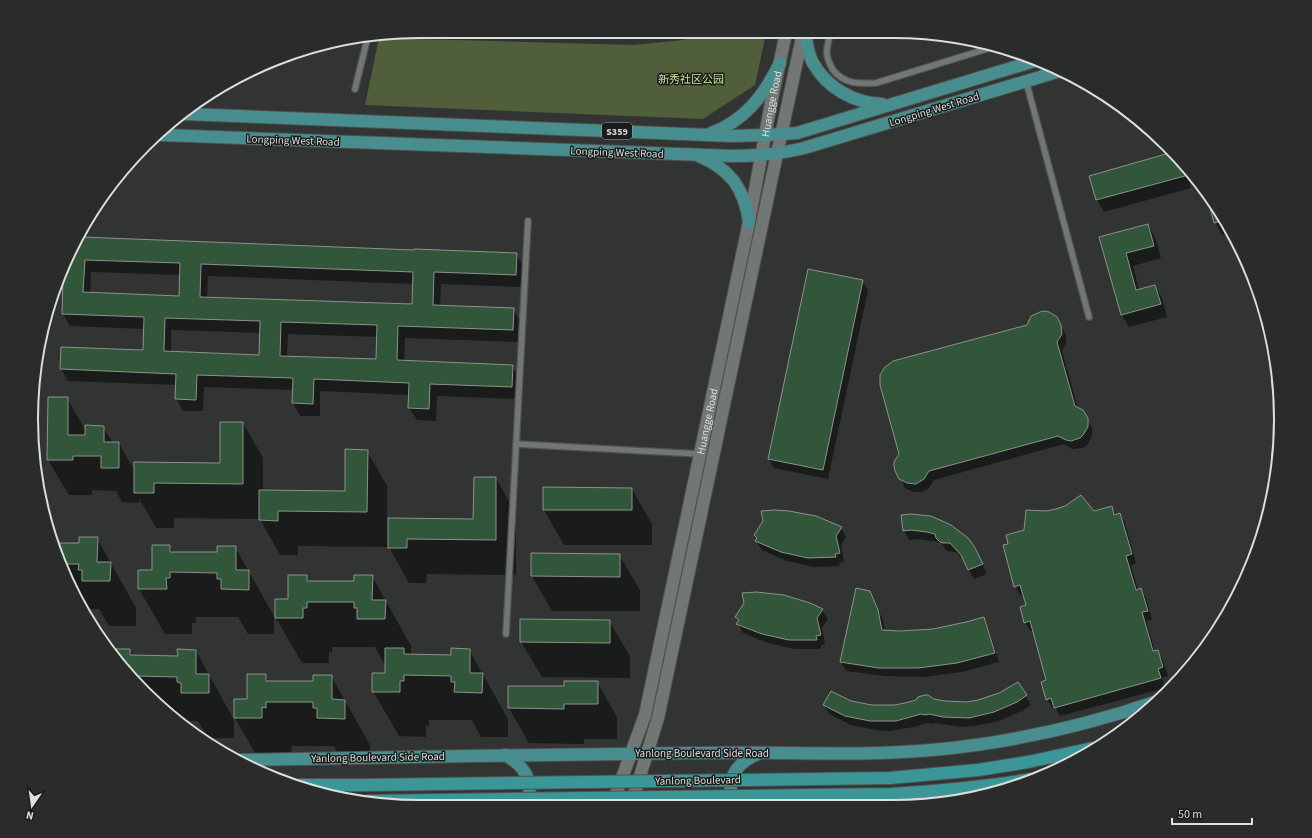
<svg xmlns="http://www.w3.org/2000/svg" width="1312" height="838" viewBox="0 0 1312 838" font-family="'Source Sans 3','Noto Sans SC',sans-serif">
  <style>
    .green { fill: #505e3b }
    .shadow { fill: #0007; fill-rule: evenodd }
    .building { fill: #315639; stroke: #8e918f; fill-rule: evenodd }
    .lines { fill: none; stroke-linecap: round; stroke-linejoin: round }
    .service-casing { stroke: #505251; stroke-width: 8 }
    .secondary-casing { stroke: #505251; stroke-width: 14 }
    .primary-casing { stroke: #505251; stroke-width: 14 }
    .trunk-casing { stroke: #505251; stroke-width: 14 }
    .service { stroke: #727674; stroke-width: 5.5 }
    .secondary { stroke: #727674; stroke-width: 12 }
    .primary { stroke: #498e8e; stroke-width: 12 }
    .trunk { stroke: #3b9697; stroke-width: 12 }
    .trunk-bridge-casing { stroke: #505251; stroke-width: 14; stroke-linecap: butt }
    .trunk-bridge { stroke: #3b9697; stroke-width: 12 }
    .labels { text-anchor: middle; stroke-width: 3; stroke-linejoin: round; paint-order: stroke }
    .shield { fill: #1a1c1b; stroke: #a2a4a3; stroke-width: 1 }
    .shield-label { font-size: 10px; font-weight: bold; fill: #dcdedd }
    .park-label { font-size: 11px; fill: #c5e09d; stroke: #1a1c1b }
    .street-label { font-size: 11px; fill: #dcdedd; stroke: #1a1c1b }
    .rim { fill: none; stroke: #dcdedd; stroke-width: 2 }
  </style>
  <rect width="100%" height="100%" fill="#313433"/>
  <!-- green -->
  <polygon class="green" points="694,33 766,33 755,85 703,119 365,105 379,38 633,45 683,40"/>
  <!-- shadow -->
  <g class="shadow">
    <polygon points="575,32 669,33 669,36"/>
    <polygon points="1174,153 1184,165 1191,188 1104,212 1097,200"/>
    <polygon points="1207,195 1229,225 1232,232 1222,235 1215,222"/>
    <polygon points="1148,225 1155,237 1161,258 1133,266 1139,290 1155,286 1162,298 1167,317 1129,327 1122,315 1100,237"/>
    <path d="M 82,238 L 516,254 L 523,266 L 522,287 L 441,284 L 440,306 L 513,309 L 520,321 L 519,342 L 405,338 L 404,361 L 512,366 L 519,378 L 519,399 L 437,396 L 436,421 L 417,420 L 409,408 L 410,395 L 320,391 L 320,416 L 300,416 L 293,403 L 294,390 L 204,387 L 203,411 L 183,411 L 176,398 L 177,385 L 68,381 L 61,369 L 62,348 L 144,351 L 145,329 L 70,326 L 63,314 ZM 91,272 L 181,275 L 180,297 L 90,294 ZM 208,276 L 414,284 L 413,305 L 207,298 ZM 171,330 L 261,333 L 260,356 L 171,352 ZM 288,334 L 378,337 L 377,360 L 287,357 Z"/>
    <polygon points="862,281 868,290 828,479 774,468 769,459"/>
    <polygon points="1056,318 1066,335 1066,343 1062,351 1078,408 1082,411 1092,428 1092,436 1088,444 1085,447 1076,449 1072,449 1064,444 934,480 929,488 922,492 913,492 905,488 896,470"/>
    <polygon points="67,398 86,431 103,427 113,443 119,443 135,472 221,464 243,423 263,458 263,491 346,492 367,451 387,486 387,519 474,520 496,478 516,514 516,575 427,574 426,583 409,583 389,547 298,546 298,555 280,555 260,519 174,518 174,528 156,528 139,498 139,503 122,502 116,491 92,490 92,495 69,495 48,460"/>
    <polygon points="632,489 652,524 652,545 564,545 544,510"/>
    <polygon points="1111,507 1116,515 1120,514 1125,523 1136,563 1131,565 1138,590 1141,589 1146,598 1152,620 1146,621 1155,652 1158,651 1163,660 1168,676 1162,678 1165,688 1060,716 1055,707 1052,708 1047,699 1048,681 1034,631 1030,631 1025,622 1027,606 1024,594 1020,595 1015,586 1093,512"/>
    <polygon points="902,516 979,557 987,574 974,579 962,558 956,552 947,551 941,543 933,541 917,539 909,540 904,531"/>
    <polygon points="841,528 846,537 841,545 844,562 839,563 840,566 814,567 787,561 762,550 756,541 757,540 755,535"/>
    <polygon points="97,538 136,608 136,626 109,626 99,609 85,609 55,544 80,544"/>
    <polygon points="170,546 173,553 218,553 235,547 274,616 274,634 248,634 238,617 196,617 196,623 192,623 192,634 165,634 139,589"/>
    <polygon points="619,555 640,590 640,611 552,611 532,576"/>
    <polygon points="306,576 310,582 355,582 372,576 411,646 411,656 452,656 469,650 508,719 508,737 481,737 472,720 429,720 429,726 426,726 426,737 399,736 373,691 386,674 386,664 384,664 375,647 332,647 332,652 329,652 329,663 302,663 276,618 276,600 289,600"/>
    <polygon points="874,602 883,620 885,631 933,630 983,618 988,627 999,662 962,672 924,677 885,676 846,671 841,662"/>
    <polygon points="810,604 822,610 828,619 822,628 825,644 821,645 821,649 795,649 768,643 743,633 738,624 739,622 736,617"/>
    <polygon points="609,621 630,656 630,678 542,677 521,642"/>
    <polygon points="113,650 130,650 133,657 179,657 196,651 234,720 234,738 208,738 198,721 177,721 113,652"/>
    <polygon points="265,675 269,682 314,682 331,676 370,745 370,763 343,763 334,746 292,746 291,752 288,752 288,763 261,763 235,718"/>
    <polygon points="597,682 617,717 617,739 584,739 584,744 529,743 509,708"/>
    <polygon points="1018,683 1031,705 1022,711 999,721 974,726 962,727 935,723 931,724 927,723 914,727 889,731 876,730 851,725 829,714 824,705 850,702 872,706 894,706 933,700 945,702 967,703 978,701 1000,694"/>
  </g>
  <!-- building -->
  <g class="building">
    <polygon points="1173,152 1180,159 1182,168 1187,166 1192,174 1096,200 1089,176"/>
    <polygon points="1208,195 1220,212 1225,220 1214,223 1207,196"/>
    <polygon points="1148,224 1154,246 1126,253 1136,290 1155,285 1161,304 1121,315 1099,237"/>
    <path d="M 82,237 L 414,250 L 414,249 L 517,253 L 516,275 L 434,272 L 433,305 L 514,308 L 513,330 L 398,326 L 397,360 L 513,365 L 512,387 L 430,384 L 429,409 L 408,408 L 409,383 L 314,379 L 313,404 L 292,403 L 293,378 L 197,375 L 196,400 L 175,399 L 176,374 L 60,369 L 61,347 L 143,350 L 144,317 L 62,314 L 63,272 ZM 85,260 L 180,263 L 179,296 L 83,292 ZM 201,264 L 413,272 L 412,304 L 200,297 ZM 165,318 L 260,321 L 259,355 L 164,351 ZM 281,322 L 377,325 L 376,359 L 280,356 Z"/>
    <polygon points="808,269 863,280 823,470 768,459"/>
    <polygon points="1044,311 1049,312 1057,317 1061,325 1062,334 1057,342 1075,406 1083,410 1088,418 1088,427 1083,435 1080,438 1071,441 1066,440 1058,436 929,471 924,479 916,484 907,483 899,479 895,471 894,466 894,462 899,454 880,385 880,375 885,367 893,361 1027,325 1031,316 1040,312"/>
    <polygon points="48,397 68,397 68,435 85,435 85,425 104,426 104,442 119,442 119,468 101,468 101,456 73,456 73,460 47,460"/>
    <polygon points="220,422 243,422 243,484 154,483 154,493 134,493 134,462 220,463"/>
    <polygon points="345,449 368,450 367,512 278,511 278,521 259,520 259,490 345,491"/>
    <polygon points="474,477 496,477 496,540 407,539 407,548 388,548 388,518 473,519"/>
    <polygon points="543,487 632,488 632,510 543,510"/>
    <polygon points="1081,495 1094,511 1112,506 1114,515 1120,513 1132,554 1126,556 1136,590 1141,588 1148,611 1142,612 1153,651 1158,650 1163,667 1158,669 1161,678 1054,708 1051,698 1046,700 1041,682 1046,680 1030,621 1024,623 1020,607 1026,605 1020,585 1014,587 1003,545 1008,544 1006,535 1024,530 1026,510 1046,511 1056,509 1065,506"/>
    <polygon points="775,510 789,511 816,516 842,527 836,536 840,553 835,554 836,557 808,558 781,552 755,541 757,538 754,535 763,521 761,511"/>
    <polygon points="910,514 931,516 951,525 968,538 974,546 983,564 968,570 961,555 950,543 943,543 940,542 936,538 935,534 927,532 911,530 903,531 901,515"/>
    <polygon points="79,537 98,537 97,562 111,562 110,581 82,581 82,570 78,570 79,564 64,564 55,543 79,543"/>
    <polygon points="152,545 170,545 170,552 217,552 217,546 236,546 236,570 249,570 249,590 221,589 221,579 217,579 217,573 170,572 170,578 166,578 167,589 138,589 138,570 152,570"/>
    <polygon points="531,553 620,554 620,577 531,576"/>
    <polygon points="288,575 307,575 307,581 354,581 354,575 373,575 372,600 386,600 385,619 357,619 357,608 354,608 354,602 307,602 307,608 303,608 303,618 275,618 275,599 288,599"/>
    <polygon points="856,588 870,591 878,610 882,630 899,631 933,629 966,622 984,617 995,653 957,663 918,668 879,668 840,662"/>
    <polygon points="756,592 784,595 810,603 823,609 817,618 821,635 816,636 817,640 789,640 762,634 736,624 739,620 735,617 744,603 742,593"/>
    <polygon points="520,619 610,620 610,643 520,642"/>
    <polygon points="385,648 404,648 404,654 451,655 451,648 470,649 470,673 483,673 482,693 454,692 455,682 451,682 451,676 404,675 404,681 400,681 400,692 372,692 372,673 385,673"/>
    <polygon points="110,649 130,649 130,655 178,656 177,649 196,650 196,674 209,674 209,693 181,693 181,683 177,682 177,677 135,676"/>
    <polygon points="247,674 266,674 266,681 313,681 313,675 332,675 332,699 345,700 345,719 317,718 317,708 313,708 313,702 266,702 266,708 262,707 262,718 234,718 234,699 247,699"/>
    <polygon points="564,681 598,681 598,704 564,704 564,709 508,708 508,686 564,686"/>
    <polygon points="1018,682 1027,695 1017,702 994,712 969,718 943,717 929,714 925,715 921,714 896,721 870,721 845,716 823,705 831,691 851,701 872,705 894,705 905,703 916,700 918,697 925,695 928,695 934,699 945,701 967,702 978,700 999,693"/>
  </g>
  <g class="lines">
    <defs>
      <g id="service">
        <path d="M 830,34 C 829,40 826,48 827,55 C 828,61 830,65 833,70 C 844,84 859,84 876,83 L 993,47"/>
        <polyline points="1026,81 1089,317"/>
        <polyline points="355,89 367,40"/>
        <polyline points="516,444 700,454"/>
        <polyline points="506,634 528,221"/>
      </g>
      <g id="secondary">
        <path id="s1" d="M 612,805 L 645,715 L 749,222 L 771,103 L 786,33"/>
        <polyline points="631,805 658,718 771,182 803,33"/>
      </g>
      <g id="primary">
        <path d="M 805,33 C 807,44 808,54 813,63 C 827,88 854,103 882,104"/>
        <polyline points="185,114 733,136 766,135 797,133 1038,60"/>
        <path d="M 711,133 C 745,121 764,95 780,63"/>
        <path d="M 162,135 L 732,156 C 757,156 780,154 804,148 L 1060,71"/>
        <path d="M 699,156 C 731,170 744,188 749,222"/>
        <path d="M 505,755 C 525,766 535,782 527,804"/>
        <path d="M 240,760 C 392,757 543,755 695,753 C 774,751 853,757 932,750 C 1009,743 1085,726 1158,701"/>
        <path d="M 735,805 C 724,782 735,763 758,754"/>
      </g>
      <polyline id="trunk" points="300,785 366,785"/>
    </defs>
    <!-- service casing -->
    <use href="#service" class="service-casing"/>
    <!-- secondary casing -->
    <use href="#secondary" class="secondary-casing"/>
    <!-- primary casing -->
    <use href="#primary" class="primary-casing"/>
    <!-- trunk casing -->
    <use href="#trunk" class="trunk-casing"/>
    <!-- service -->
    <use href="#service" class="service"/>
    <!-- secondary -->
    <use href="#secondary" class="secondary"/>
    <!-- primary -->
    <use href="#primary" class="primary"/>
    <!-- trunk -->
    <use href="#trunk" class="trunk"/>
    <defs>
      <g id="trunk-bridge">
        <polyline points="366,785 890,778 978,770 1028,762 1093,748"/>
        <path d="M 366,801 L 891,794 C 938,791 985,787 1032,779"/>
      </g>
    </defs>
    <!-- trunk-bridge casing -->
    <use href="#trunk-bridge" class="trunk-bridge-casing"/>
    <!-- trunk-bridge -->
    <use href="#trunk-bridge" class="trunk-bridge"/>
  </g>
  <g class="labels">
    <!-- shield labels -->
    <rect class="shield" x="602" y="123" width="30" height="16" rx="3"/>
    <g class="shield-label">
      <text x="617" y="135">S359</text>
    </g>
    <!-- park labels -->
    <g class="park-label">
      <text x="691" y="83">新秀社区公园</text>
    </g>
    <!-- street labels -->
    <g class="street-label">
      <text dy="4" stroke="none"><textPath href="#s1" startOffset="720">Huangge Road</textPath></text>
      <text transform="translate(934 109) rotate(-17)" y="4">Longping West Road</text>
      <text transform="translate(293 140) rotate(2)" y="4">Longping West Road</text>
      <text transform="translate(617 152) rotate(2)" y="4">Longping West Road</text>
      <text dy="4" stroke="none"><textPath href="#s1" startOffset="396">Huangge Road</textPath></text>
      <text x="702" y="757">Yanlong Boulevard Side Road</text>
      <text transform="translate(378 757) rotate(-1)" y="4">Yanlong Boulevard Side Road</text>
      <text transform="translate(698 780) rotate(-1)" y="4">Yanlong Boulevard</text>
    </g>
  </g>
  <!-- crop -->
  <path d="M0 0H1312V838H0ZM419 38H893A381 381 0 0 1 1274 419V419A381 381 0 0 1 893 800H419A381 381 0 0 1 38 419V419A381 381 0 0 1 419 38Z" fill="#2a2c2b" fill-rule="evenodd"/>
  <path class="rim" d="M419 38H893A381 381 0 0 1 1274 419V419A381 381 0 0 1 893 800H419A381 381 0 0 1 38 419V419A381 381 0 0 1 419 38Z"/>
  <!-- north arrow -->
  <g transform="translate(32 806) rotate(193)" stroke="#1a1c1b" stroke-width="3" paint-order="stroke">
  <path d="M0-3L7 15L0 10L-7 15Z" fill="#dcdedd"/>
  <text y="-6" font-size="11" font-weight="bold" text-anchor="middle" fill="#dcdedd">N</text>
  </g>
  <!-- scale -->
  <path d="M1172 818v6h80v-6" fill="none" stroke="#dcdedd" stroke-width="2"/>
  <text x="1178" y="818" font-size="12" fill="#dcdedd" stroke="#1a1c1b" stroke-width="3" paint-order="stroke">50 m</text>
</svg>
